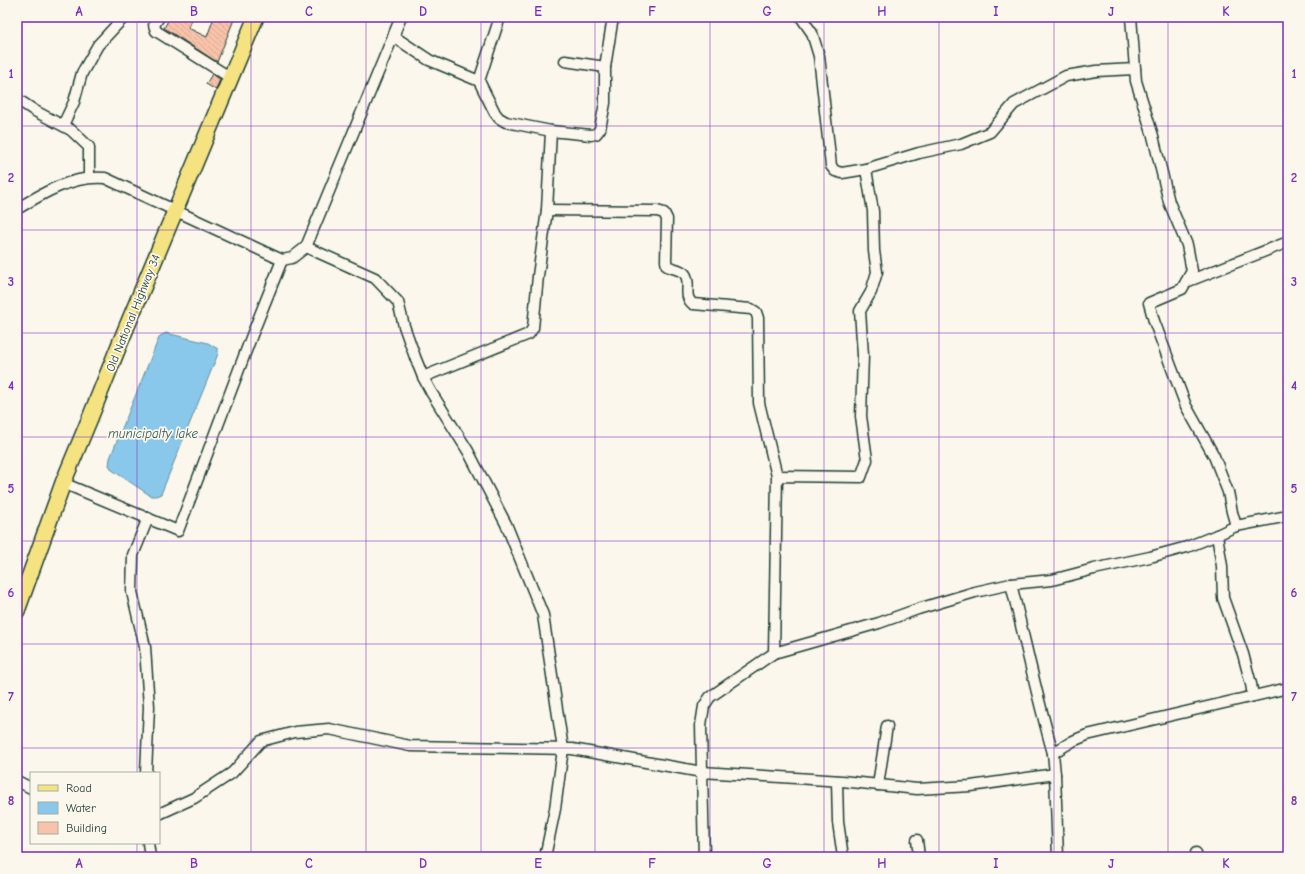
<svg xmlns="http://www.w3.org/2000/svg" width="1305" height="874" viewBox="0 0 1305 874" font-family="'Comic Neue',sans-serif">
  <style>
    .water { fill: #89c8ea; stroke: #5f90a1 }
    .building { fill: url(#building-back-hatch); stroke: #1f3d34 }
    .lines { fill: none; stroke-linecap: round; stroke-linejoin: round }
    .minor-casing { stroke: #1f3d34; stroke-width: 13 }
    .primary-casing { stroke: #1f3d34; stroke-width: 18 }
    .minor { stroke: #fbf7ec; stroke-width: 10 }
    .primary { stroke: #f5e382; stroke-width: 15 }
    .grid { fill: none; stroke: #7b2cbf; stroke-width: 1; stroke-opacity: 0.55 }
    .labels { text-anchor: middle; stroke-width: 3.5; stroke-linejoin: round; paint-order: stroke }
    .street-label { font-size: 12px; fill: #1f3d34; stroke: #fbf7ec }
    .water-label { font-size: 13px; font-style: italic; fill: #345958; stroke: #fbf7ec }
    .neatline { fill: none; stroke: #7b2cbf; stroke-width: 1.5 }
    .grid-label { font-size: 13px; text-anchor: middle; font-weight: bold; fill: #7b2cbf }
  </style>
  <defs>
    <pattern id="building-back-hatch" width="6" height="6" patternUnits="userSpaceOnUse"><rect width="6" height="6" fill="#f8c3aa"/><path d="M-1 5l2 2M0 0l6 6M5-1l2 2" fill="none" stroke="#d4a893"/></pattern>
  </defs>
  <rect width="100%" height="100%" fill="#fbf7ec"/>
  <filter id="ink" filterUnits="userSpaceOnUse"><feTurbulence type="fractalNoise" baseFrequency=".025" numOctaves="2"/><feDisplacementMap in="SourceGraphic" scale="8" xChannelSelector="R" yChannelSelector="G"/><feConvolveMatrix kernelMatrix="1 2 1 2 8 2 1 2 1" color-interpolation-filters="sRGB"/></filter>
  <g filter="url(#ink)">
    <!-- water -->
    <polygon class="water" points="166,333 208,343 218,349 218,354 161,494 156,496 151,496 112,470 109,465 110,458 158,340 160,336"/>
    <!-- building -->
    <g class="building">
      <polygon points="170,17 193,17 188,28 207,37 214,17 235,17 217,62 164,28"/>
      <polygon points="212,74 220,79 216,90 206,84"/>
    </g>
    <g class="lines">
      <defs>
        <g id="minor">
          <polyline points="159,17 154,25 156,31 231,78"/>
          <polyline points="801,17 812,33 819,56 831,166 835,171 842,173 866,169"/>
          <polyline points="393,36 429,60 479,81 495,113 499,118 506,122 551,131"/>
          <polyline points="565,61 605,67"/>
          <polyline points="479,81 500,17"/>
          <polyline points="17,99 35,111 71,130 89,147 89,177"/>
          <polyline points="63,125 74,102 82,73 98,45 124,17"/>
          <path d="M 17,209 C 43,193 73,175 105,178 L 282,260 L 292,258 L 306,247 L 401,17"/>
          <path d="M 547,210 L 657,211 L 664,213 L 667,219 L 666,261 L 667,266 C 673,269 681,269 685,274 C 692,284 682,296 693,304 L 751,309 L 756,312 L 758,318 L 759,403 L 777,476"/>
          <polyline points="306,247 375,278 398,302 404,326 415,357 423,377 431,392 468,451 506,524 543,615 563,749 555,809 545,857"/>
          <polyline points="1186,282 1288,242"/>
          <polyline points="423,377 529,334 533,328 538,276 547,210 551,131 591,135 596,134 600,129 605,103 605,67 613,17"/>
          <polyline points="63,483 178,531 252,335 282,260"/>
          <polyline points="1236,526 1288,516"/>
          <polyline points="1217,535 1222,566 1223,598 1243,654 1251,684 1253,696"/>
          <path d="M 1011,584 C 1025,640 1037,698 1053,753"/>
          <polyline points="774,653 777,476 861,477 867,460 861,416 863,355 860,311 871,292 877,272 874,251 873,211 866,169 919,153 961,144 990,132 1014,104 1066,76 1096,71 1135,69"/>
          <polyline points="146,773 149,707 145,647 132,592 133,555 148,518"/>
          <polyline points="1055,774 1058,857"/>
          <polyline points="17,781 31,788"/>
          <polyline points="837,781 838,822 843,857"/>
          <polyline points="878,785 887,726"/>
          <polyline points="159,814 194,798 232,773 261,741 295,732 329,729 410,746 572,749 702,772 842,781 917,789 971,786 1055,774 1053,753 1073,741 1087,735 1288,688"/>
          <polyline points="917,840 919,857"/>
          <polyline points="148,843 150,857"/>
          <polyline points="1196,853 1197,857"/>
          <polyline points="704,857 701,725 704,706 710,697 774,653 879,623 918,609 975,592 1011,584 1052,580 1094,569 1150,557 1187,547 1217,535 1236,526 1232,512 1228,492 1214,456 1186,406 1154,321 1149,303 1182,289 1192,271 1187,245 1169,202 1153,136 1136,81 1131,17"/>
        </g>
        <polyline id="primary" points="17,611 63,483 90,418 120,343 256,17"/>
      </defs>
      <!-- minor casing -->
      <use href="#minor" class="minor-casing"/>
      <!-- primary casing -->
      <use href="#primary" class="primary-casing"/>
      <!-- minor -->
      <use href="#minor" class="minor"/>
      <!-- primary -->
      <use href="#primary" class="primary"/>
    </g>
  </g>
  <!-- grid -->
  <path class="grid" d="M 137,17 L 137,773M 251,17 L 251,857M 366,17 L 366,857M 481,17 L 481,857M 595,17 L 595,857M 710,17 L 710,857M 824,17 L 824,857M 939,17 L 939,857M 1054,17 L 1054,857M 1168,17 L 1168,857M 17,126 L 1288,126M 17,230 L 1288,230M 17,333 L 1288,333M 17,437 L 1288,437M 17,541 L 1288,541M 17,644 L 1288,644M 17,748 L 1288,748M 137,843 L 137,857"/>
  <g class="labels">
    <!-- street labels -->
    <g class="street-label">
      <text transform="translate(133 313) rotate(-68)" y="4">Old National Highway 34</text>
    </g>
    <!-- water labels -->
    <g class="water-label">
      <text x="153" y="438">municipalty lake</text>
    </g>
  </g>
  <!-- margin -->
  <rect width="1305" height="874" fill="none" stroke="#fbf7ec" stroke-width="44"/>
  <!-- legend -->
  <rect x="30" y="772" width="130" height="72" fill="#fbf7ec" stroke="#a3ada2"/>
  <rect x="38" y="785" width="20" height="6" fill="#f5e382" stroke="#a3ada2"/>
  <text x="66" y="792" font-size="12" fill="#1f3d34">Road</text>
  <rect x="38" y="802" width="20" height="12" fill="#89c8ea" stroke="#a3ada2"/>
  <text x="66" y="812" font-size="12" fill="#1f3d34">Water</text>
  <rect x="38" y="822" width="20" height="12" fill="#f8c3aa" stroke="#a3ada2"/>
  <text x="66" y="832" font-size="12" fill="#1f3d34">Building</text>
  <rect x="22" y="22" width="1261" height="830" class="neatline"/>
  <g class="grid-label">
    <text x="79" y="16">A</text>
    <text x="194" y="16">B</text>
    <text x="309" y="16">C</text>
    <text x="423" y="16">D</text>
    <text x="538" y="16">E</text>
    <text x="652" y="16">F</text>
    <text x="767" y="16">G</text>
    <text x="882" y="16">H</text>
    <text x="996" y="16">I</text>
    <text x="1111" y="16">J</text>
    <text x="1226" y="16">K</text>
    <text x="11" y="78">1</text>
    <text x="1294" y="78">1</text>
    <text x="11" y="182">2</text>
    <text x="1294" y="182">2</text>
    <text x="11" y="286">3</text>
    <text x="1294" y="286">3</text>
    <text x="11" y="390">4</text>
    <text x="1294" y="390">4</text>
    <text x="11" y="493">5</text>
    <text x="1294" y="493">5</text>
    <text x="11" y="597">6</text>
    <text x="1294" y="597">6</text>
    <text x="11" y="701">7</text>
    <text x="1294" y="701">7</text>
    <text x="11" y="805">8</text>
    <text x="1294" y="805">8</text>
    <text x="79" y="868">A</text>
    <text x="194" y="868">B</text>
    <text x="309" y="868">C</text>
    <text x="423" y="868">D</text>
    <text x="538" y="868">E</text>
    <text x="652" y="868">F</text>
    <text x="767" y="868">G</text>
    <text x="882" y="868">H</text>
    <text x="996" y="868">I</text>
    <text x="1111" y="868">J</text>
    <text x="1226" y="868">K</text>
  </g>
</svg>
